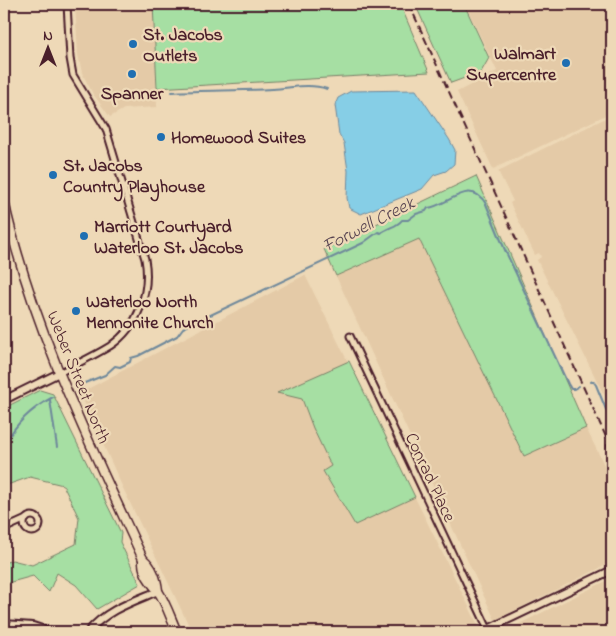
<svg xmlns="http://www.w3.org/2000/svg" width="616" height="636" viewBox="0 0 616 636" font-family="'Indie Flower',sans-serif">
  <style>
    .built { fill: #e4caa7 }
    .green { fill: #a6dfa3; stroke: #787f67 }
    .water { fill: #86cee6; stroke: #6e889b }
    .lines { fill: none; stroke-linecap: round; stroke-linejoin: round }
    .stream { stroke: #6e889b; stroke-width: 2 }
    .minor-casing { stroke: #4a1f2b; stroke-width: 9 }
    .tertiary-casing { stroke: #4a1f2b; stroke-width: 10 }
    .secondary-casing { stroke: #4a1f2b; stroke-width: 11 }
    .minor { stroke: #eed9b7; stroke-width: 5 }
    .tertiary { stroke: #eed9b7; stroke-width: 6 }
    .secondary { stroke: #eed9b7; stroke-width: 8 }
    .rail { stroke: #4a1f2b; stroke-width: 2; stroke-dasharray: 8 4; stroke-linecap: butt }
    .poi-dot { fill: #1f6fb2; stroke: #eed9b7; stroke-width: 2 }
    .labels { text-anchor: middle; stroke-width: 4.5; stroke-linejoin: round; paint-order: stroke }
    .poi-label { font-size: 18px; font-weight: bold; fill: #4a1f2b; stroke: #eed9b7; text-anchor: start }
    .street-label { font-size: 18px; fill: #4a1f2b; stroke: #eed9b7 }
    .water-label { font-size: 19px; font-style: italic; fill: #564250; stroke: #eed9b7 }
  </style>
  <rect width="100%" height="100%" fill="#eed9b7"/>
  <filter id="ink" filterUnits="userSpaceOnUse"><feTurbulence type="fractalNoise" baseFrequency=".02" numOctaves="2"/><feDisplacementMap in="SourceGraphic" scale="10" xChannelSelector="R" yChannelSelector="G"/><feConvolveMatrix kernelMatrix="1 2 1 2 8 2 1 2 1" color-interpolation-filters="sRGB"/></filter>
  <g filter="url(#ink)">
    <!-- built -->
    <g class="built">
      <polygon points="75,4 153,4 157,107 124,109 110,117 93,94 82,73 78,54"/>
      <polygon points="465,4 612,4 612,112 493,169 457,92 497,71"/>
      <polygon points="612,115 612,409 601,389 537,260 541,257 539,253 535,255 510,203 513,201 498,171"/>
      <polygon points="419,238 524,456 586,428 612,481 612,562 495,620 336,276"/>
      <polygon points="305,275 479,627 468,632 192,632 122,486 80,393"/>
      <polygon points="612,578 612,632 503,632"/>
    </g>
    <!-- green -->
    <g class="green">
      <polygon points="153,4 400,4 429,72 157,88"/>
      <polygon points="415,4 464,4 489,58 481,72 451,83"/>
      <polygon points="476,176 586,428 524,456 419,239 336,276 324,249"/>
      <polygon points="349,361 415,497 355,525 323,471 331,466 313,428 302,399 277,393"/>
      <polygon points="40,390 53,394 121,533 120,542 140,584 97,609 76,585 57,573 49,592 33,576 4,584 4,563 12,560 32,565 76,544 79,518 63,485 30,477 4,486 4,408"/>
    </g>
    <!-- water -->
    <polygon class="water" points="416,90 449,139 455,150 454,164 446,171 434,175 422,189 361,214 349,208 347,198 348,171 344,143 339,134 335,105 338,98 351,91"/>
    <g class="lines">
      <!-- stream -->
      <g class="stream">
        <path d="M 172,92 C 205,90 240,91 273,89 C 292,88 309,83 327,89"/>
        <polyline points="591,382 593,381 596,385 612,424"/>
        <path d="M 77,386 L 105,375 L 115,366 L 120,367 L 130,362 L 131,358 L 138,356 L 177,336 L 183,328 L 363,243 L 378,232 L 381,233 C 388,227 397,227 402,220 L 408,220 L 416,214 L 426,211 L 428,208 C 448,206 470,177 486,204 L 505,250 L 568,384 L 571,389 L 574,389 L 579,386"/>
        <polyline points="50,400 57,447"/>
        <path d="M 4,445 C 16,423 31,409 53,397"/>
      </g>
      <defs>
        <g id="minor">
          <polyline points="350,336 488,629"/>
          <path d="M 59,373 C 76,364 94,356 110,346 C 138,327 151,292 145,259 L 106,129 L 73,75 L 70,58 L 67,4"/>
          <circle cx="32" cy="524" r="8"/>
          <polyline points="4,529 26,519"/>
        </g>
        <g id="tertiary">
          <polyline points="4,400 59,373"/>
          <polyline points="4,624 33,626 51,632"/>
          <path d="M 88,632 C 106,610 132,602 158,591"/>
          <polyline points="482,632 612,570"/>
        </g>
        <g id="secondary">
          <path d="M 4,201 C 32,327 89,442 143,559 C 152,566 157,579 158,591"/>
          <path d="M 143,559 C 142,573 150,581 158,591 C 166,603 171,619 177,632"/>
        </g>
      </defs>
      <!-- minor casing -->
      <use href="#minor" class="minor-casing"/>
      <!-- tertiary casing -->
      <use href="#tertiary" class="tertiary-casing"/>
      <!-- secondary casing -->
      <use href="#secondary" class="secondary-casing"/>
      <!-- minor -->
      <use href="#minor" class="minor"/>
      <!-- tertiary -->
      <use href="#tertiary" class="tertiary"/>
      <!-- secondary -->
      <use href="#secondary" class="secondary"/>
      <!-- rail -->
      <g class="rail">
        <polyline points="409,4 612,450"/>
        <polyline points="607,444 612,473"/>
      </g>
    </g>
  </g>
  <!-- markers -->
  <g class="poi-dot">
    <circle cx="133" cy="44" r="5"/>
    <circle cx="566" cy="63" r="5"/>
    <circle cx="132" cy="74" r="5"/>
    <circle cx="161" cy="137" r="5"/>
    <circle cx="53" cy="175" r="5"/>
    <circle cx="84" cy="236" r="5"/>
    <circle cx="76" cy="311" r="5"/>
  </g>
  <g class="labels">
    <!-- poi labels -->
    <g class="poi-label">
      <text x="143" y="40">St. Jacobs<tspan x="143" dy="21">Outlets</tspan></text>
      <text x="556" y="59" text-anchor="end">Walmart<tspan x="556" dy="21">Supercentre</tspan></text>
      <text x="132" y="99" text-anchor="middle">Spanner</text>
      <text x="171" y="143">Homewood Suites</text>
      <text x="63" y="171">St. Jacobs<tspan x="63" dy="21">Country Playhouse</tspan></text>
      <text x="94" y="232">Marriott Courtyard<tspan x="94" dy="21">Waterloo St. Jacobs</tspan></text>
      <text x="86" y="307">Waterloo North<tspan x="86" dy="21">Mennonite Church</tspan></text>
    </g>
    <!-- street labels -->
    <g class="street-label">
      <text transform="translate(79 377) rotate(68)" y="6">Weber Street North</text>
      <text transform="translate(431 477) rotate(65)" y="6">Conrad Place</text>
    </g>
    <!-- water labels -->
    <g class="water-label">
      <text transform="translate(368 223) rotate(-27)" y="7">Forwell Creek</text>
    </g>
  </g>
  <!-- margin -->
  <rect width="616" height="636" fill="none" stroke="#eed9b7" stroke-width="20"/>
  <rect x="10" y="10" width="596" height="616" fill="none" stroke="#4a1f2b" stroke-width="2" filter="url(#ink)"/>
  <!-- north arrow -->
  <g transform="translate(48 48)" stroke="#eed9b7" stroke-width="4" paint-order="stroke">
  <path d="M0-4L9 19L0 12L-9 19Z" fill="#4a1f2b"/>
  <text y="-8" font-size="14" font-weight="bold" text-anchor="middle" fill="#4a1f2b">N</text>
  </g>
</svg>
